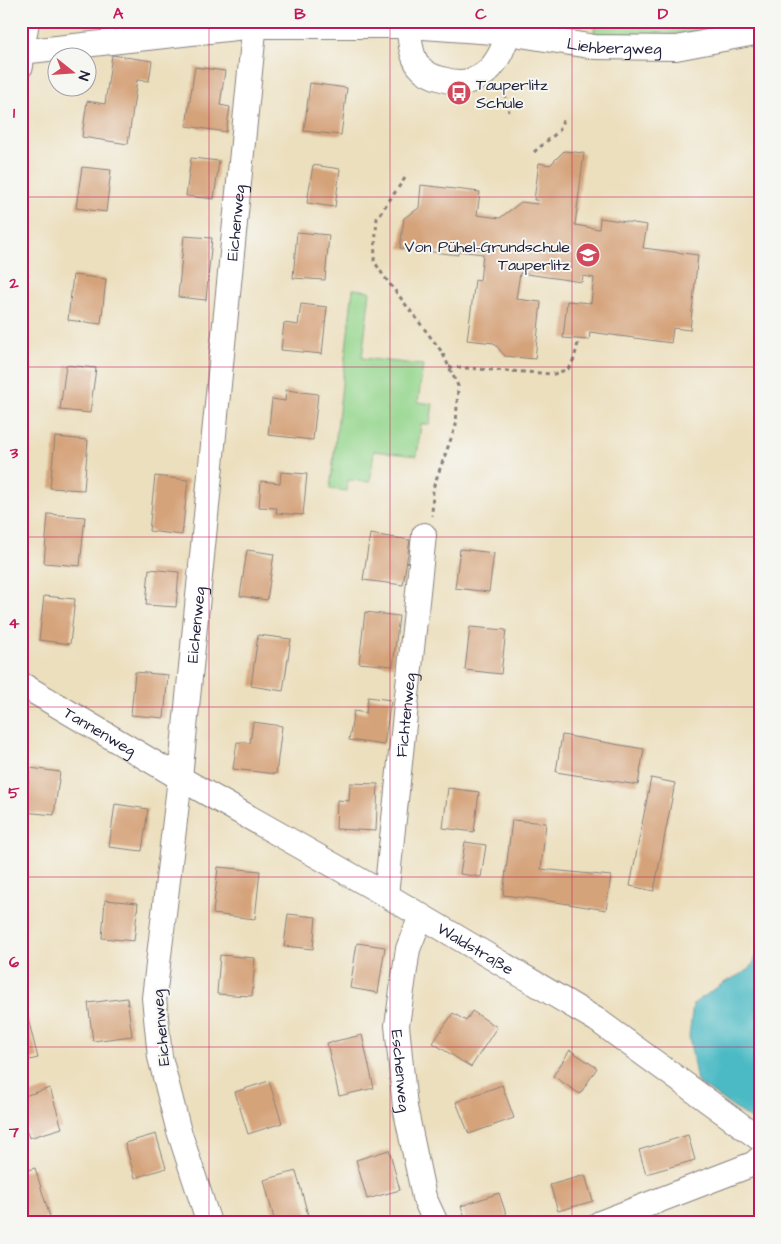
<svg xmlns="http://www.w3.org/2000/svg" width="781" height="1244" viewBox="0 0 781 1244" font-family="'Architects Daughter',sans-serif">
  <style>
    .green { fill: #94d68d; stroke: #5b7c64 }
    .water { fill: #4cbac4; stroke: #376e80 }
    .building { fill: #d5a37a }
    .lines { fill: none; stroke-linecap: round; stroke-linejoin: round }
    .minor-casing { stroke: #87807c; stroke-width: 26 }
    .path { stroke: #87807c; stroke-width: 3; stroke-dasharray: 4 4; stroke-linecap: butt }
    .minor { stroke: #fff; stroke-width: 24 }
    .grid { fill: none; stroke: #c2185b; stroke-width: 1; stroke-opacity: 0.55 }
    .labels { text-anchor: middle; stroke-width: 4; stroke-linejoin: round; paint-order: stroke }
    .street-label { font-size: 16px; fill: #22223b; stroke: #f6f6f2 }
    .poi-label { font-size: 16px; fill: #22223b; stroke: #f6f6f2; text-anchor: start }
    .neatline { fill: none; stroke: #c2185b; stroke-width: 2 }
    .grid-label { font-size: 16px; text-anchor: middle; font-weight: bold; fill: #c2185b }
  </style>
  <rect width="100%" height="100%" fill="#f6f6f2"/>
  <filter id="ink" filterUnits="userSpaceOnUse"><feTurbulence type="fractalNoise" baseFrequency=".02" numOctaves="2"/><feDisplacementMap in="SourceGraphic" scale="10" xChannelSelector="R" yChannelSelector="G"/><feConvolveMatrix kernelMatrix="1 2 1 2 8 2 1 2 1" color-interpolation-filters="sRGB"/></filter>
  <filter id="wash" filterUnits="userSpaceOnUse"><feTurbulence type="fractalNoise" baseFrequency=".0096" numOctaves="4" result="noise"/><feDisplacementMap in="SourceGraphic" scale="20" xChannelSelector="R" yChannelSelector="G"/><feGaussianBlur stdDeviation="1.12" result="paint"/><feColorMatrix in="noise" values="0 0 0 0 0 0 0 0 0 0 0 0 0 0 0 0 0 1.4 0 .05"/><feComposite in="paint" operator="in"/></filter>
  <g filter="url(#wash)">
    <rect width="100%" height="100%" fill="#ecdfbe"/>
    <!-- green -->
    <g class="green">
      <polygon points="595,21 744,21 688,34 594,34"/>
      <polygon points="353,289 370,291 362,358 423,365 418,402 433,404 430,424 421,424 417,456 374,451 370,482 348,480 347,491 330,489"/>
    </g>
    <!-- water -->
    <polygon class="water" points="760,950 760,1126 697,1082 689,1036 693,1004 722,984 750,969"/>
    <g id="blocks">
      <!-- building -->
      <g class="building">
        <polygon points="112,55 152,61 149,81 137,80 128,144 82,137 87,101 105,104"/>
        <polygon points="195,67 225,71 220,105 230,107 226,132 186,126"/>
        <polygon points="310,83 347,88 341,135 304,131"/>
        <polygon points="564,151 584,153 575,225 599,229 600,218 647,225 643,248 698,255 690,330 673,328 671,343 590,332 589,340 563,338 567,301 591,303 594,278 583,276 582,282 520,273 516,299 541,302 535,359 505,356 494,343 467,340 475,280 480,281 483,254 458,251 458,255 400,248 404,218 419,208 421,185 480,192 477,215 500,218 521,202 537,204 538,200 534,200 539,163 550,165"/>
        <polygon points="191,158 219,161 214,199 186,196"/>
        <polygon points="313,165 340,169 335,207 307,203"/>
        <polygon points="82,167 111,170 106,212 76,208"/>
        <polygon points="297,232 329,235 325,280 293,278"/>
        <polygon points="184,236 212,238 206,300 178,297"/>
        <polygon points="73,275 106,279 101,324 68,320"/>
        <polygon points="301,304 327,307 322,354 281,350 284,323 298,325"/>
        <polygon points="66,365 96,368 90,413 60,410"/>
        <polygon points="286,390 318,394 313,440 268,435 272,399 285,401"/>
        <polygon points="55,437 88,440 84,490 50,488"/>
        <polygon points="281,472 307,474 303,515 276,513 277,508 259,507 261,481 280,483"/>
        <polygon points="155,476 188,480 182,535 149,531"/>
        <polygon points="48,514 85,517 80,566 44,563"/>
        <polygon points="370,534 410,540 403,585 363,580"/>
        <polygon points="460,549 494,553 489,592 455,588"/>
        <polygon points="247,550 274,554 267,600 240,596"/>
        <polygon points="149,569 179,572 176,607 146,605"/>
        <polygon points="44,596 75,599 70,644 39,640"/>
        <polygon points="365,612 399,616 393,666 359,663"/>
        <polygon points="470,627 506,630 501,674 465,670"/>
        <polygon points="258,635 291,639 283,691 251,686"/>
        <polygon points="135,672 168,675 164,718 131,715"/>
        <polygon points="368,697 391,700 384,745 349,740 354,711 366,713"/>
        <polygon points="253,722 282,726 276,774 233,769 237,742 250,743"/>
        <polygon points="562,735 644,749 638,785 556,772"/>
        <polygon points="30,768 60,772 54,815 24,812"/>
        <polygon points="651,778 675,783 654,891 630,886"/>
        <polygon points="350,783 378,784 376,831 336,829 337,800 349,801"/>
        <polygon points="448,788 479,792 474,832 443,828"/>
        <polygon points="115,804 148,809 142,851 109,847"/>
        <polygon points="512,820 546,823 541,869 611,876 606,910 537,899 503,895"/>
        <polygon points="465,842 486,845 481,877 460,874"/>
        <polygon points="218,867 260,871 255,919 213,914"/>
        <polygon points="105,900 138,903 134,941 102,938"/>
        <polygon points="288,914 316,917 313,949 284,946"/>
        <polygon points="357,943 385,947 378,993 350,988"/>
        <polygon points="220,955 255,958 252,996 217,994"/>
        <polygon points="127,998 132,1036 93,1041 88,1003"/>
        <polygon points="472,1011 497,1027 471,1067 433,1043 453,1013 466,1021"/>
        <polygon points="27,1015 38,1058 21,1062 21,1016"/>
        <polygon points="362,1035 374,1088 339,1096 327,1043"/>
        <polygon points="570,1050 597,1068 580,1094 553,1076"/>
        <polygon points="269,1081 282,1123 248,1134 235,1092"/>
        <polygon points="502,1085 514,1118 469,1134 456,1102"/>
        <polygon points="50,1088 62,1128 29,1138 21,1113 21,1097"/>
        <polygon points="156,1134 166,1168 135,1178 125,1143"/>
        <polygon points="688,1135 695,1160 646,1174 639,1150"/>
        <polygon points="389,1150 400,1190 367,1199 356,1160"/>
        <polygon points="35,1168 50,1217 31,1223 21,1223 21,1172"/>
        <polygon points="296,1171 308,1215 281,1223 275,1223 264,1180"/>
        <polygon points="585,1175 593,1201 558,1211 550,1185"/>
        <polygon points="499,1193 509,1223 467,1223 461,1206"/>
      </g>
    </g>
  </g>
  <g filter="url(#ink)">
    <use href="#blocks" fill-opacity="0" stroke="#87807c" stroke-width="1"/>
    <g class="lines">
      <defs>
        <g id="minor">
          <path d="M 409,26 C 409,37 411,57 419,66 C 425,74 434,77 442,79 C 479,91 499,66 508,33"/>
          <path id="s1" d="M 21,52 L 254,26 L 409,26 L 508,33 L 595,47 L 676,48 L 760,32"/>
          <polyline points="21,66 22,52 27,21"/>
          <path id="s2" d="M 21,684 L 180,778 L 386,895 L 597,1020 L 760,1139"/>
          <path id="s3" d="M 386,895 L 424,535"/>
          <path id="s4" d="M 421,916 L 408,949 L 397,1025 L 405,1107 L 424,1197 L 436,1223"/>
          <path id="s5" d="M 209,1223 L 178,1128 L 160,1057 L 154,998 L 180,778 L 255,21"/>
          <polyline points="600,1223 753,1164 760,1158"/>
        </g>
      </defs>
      <!-- minor casing -->
      <use href="#minor" class="minor-casing"/>
      <!-- path -->
      <g class="path">
        <polyline points="503,86 509,112"/>
        <polyline points="534,152 559,131 564,118"/>
        <polyline points="405,178 377,218 374,261 383,275 442,352 458,386 456,425 433,488 432,516"/>
        <polyline points="449,367 554,374 568,369 574,359 579,339"/>
      </g>
      <!-- minor -->
      <use href="#minor" class="minor"/>
    </g>
  </g>
  <!-- grid -->
  <path class="grid" d="M 209,21 L 209,1223M 390,21 L 390,1223M 572,21 L 572,1223M 21,197 L 760,197M 21,367 L 760,367M 21,537 L 760,537M 21,707 L 760,707M 21,877 L 760,877M 21,1047 L 760,1047"/>
  <!-- icons -->
  <defs>
    <symbol id="bus-disc" viewBox="-11 -11 22 22"><circle r="9.5" fill="#d1495b" stroke="#f6f6f2"/><path d="M-5-6H5V4H4V6H2V4H-2V6H-4V4H-5ZM-3.5-4V0h7V-4ZM-3.5 1.2v1.5H-2V1.2ZM2 1.2v1.5H3.5V1.2Z" fill="#fff"/></symbol>
    <symbol id="school-disc" viewBox="-11 -11 22 22"><circle r="9.5" fill="#d1495b" stroke="#f6f6f2"/><path d="M0-5L7-2L0 1L-7-2ZM-4 1L0 2.5L4 1V4Q0 6-4 4Z" fill="#fff"/></symbol>
  </defs>
  <g fill-rule="evenodd">
    <use href="#bus-disc" x="445" y="79" width="28" height="28"/>
    <use href="#school-disc" x="574" y="241" width="28" height="28"/>
  </g>
  <g class="labels">
    <!-- street labels -->
    <g class="street-label">
      <text dy="6" stroke="none"><textPath href="#s1" startOffset="596">Liehbergweg</textPath></text>
      <text dy="6" stroke="none"><textPath href="#s5" startOffset="1012">Eichenweg</textPath></text>
      <text dy="6" stroke="none"><textPath href="#s5" startOffset="608">Eichenweg</textPath></text>
      <text dy="6" stroke="none"><textPath href="#s3" startOffset="181">Fichtenweg</textPath></text>
      <text dy="6" stroke="none"><textPath href="#s2" startOffset="92">Tannenweg</textPath></text>
      <text dy="6" stroke="none"><textPath href="#s2" startOffset="526">Waldstraße</textPath></text>
      <text transform="translate(160 1028) rotate(-95)" y="6">Eichenweg</text>
      <text dy="6" stroke="none"><textPath href="#s4" startOffset="158">Eschenweg</textPath></text>
    </g>
    <!-- poi labels -->
    <g class="poi-label">
      <text x="476" y="90">Tauperlitz<tspan x="476" dy="18">Schule</tspan></text>
      <text x="570" y="252" text-anchor="end">Von Pühel-Grundschule<tspan x="570" dy="18">Tauperlitz</tspan></text>
    </g>
  </g>
  <!-- margin -->
  <rect width="781" height="1244" fill="none" stroke="#f6f6f2" stroke-width="55"/>
  <!-- north arrow -->
  <g transform="translate(72 72) rotate(107)"><circle r="24" fill="#f6f6f2" stroke="#a1a1a9"/>
  <path d="M0-4L9 19L0 12L-9 19Z" fill="#d1495b"/>
  <text y="-8" font-size="14" font-weight="bold" text-anchor="middle" fill="#22223b">N</text>
  </g>
  <rect x="28" y="28" width="726" height="1188" class="neatline"/>
  <g class="grid-label">
    <text x="118" y="19">A</text>
    <text x="300" y="19">B</text>
    <text x="481" y="19">C</text>
    <text x="663" y="19">D</text>
    <text x="14" y="118">1</text>
    <text x="14" y="288">2</text>
    <text x="14" y="458">3</text>
    <text x="14" y="628">4</text>
    <text x="14" y="798">5</text>
    <text x="14" y="967">6</text>
    <text x="14" y="1137">7</text>
  </g>
</svg>
